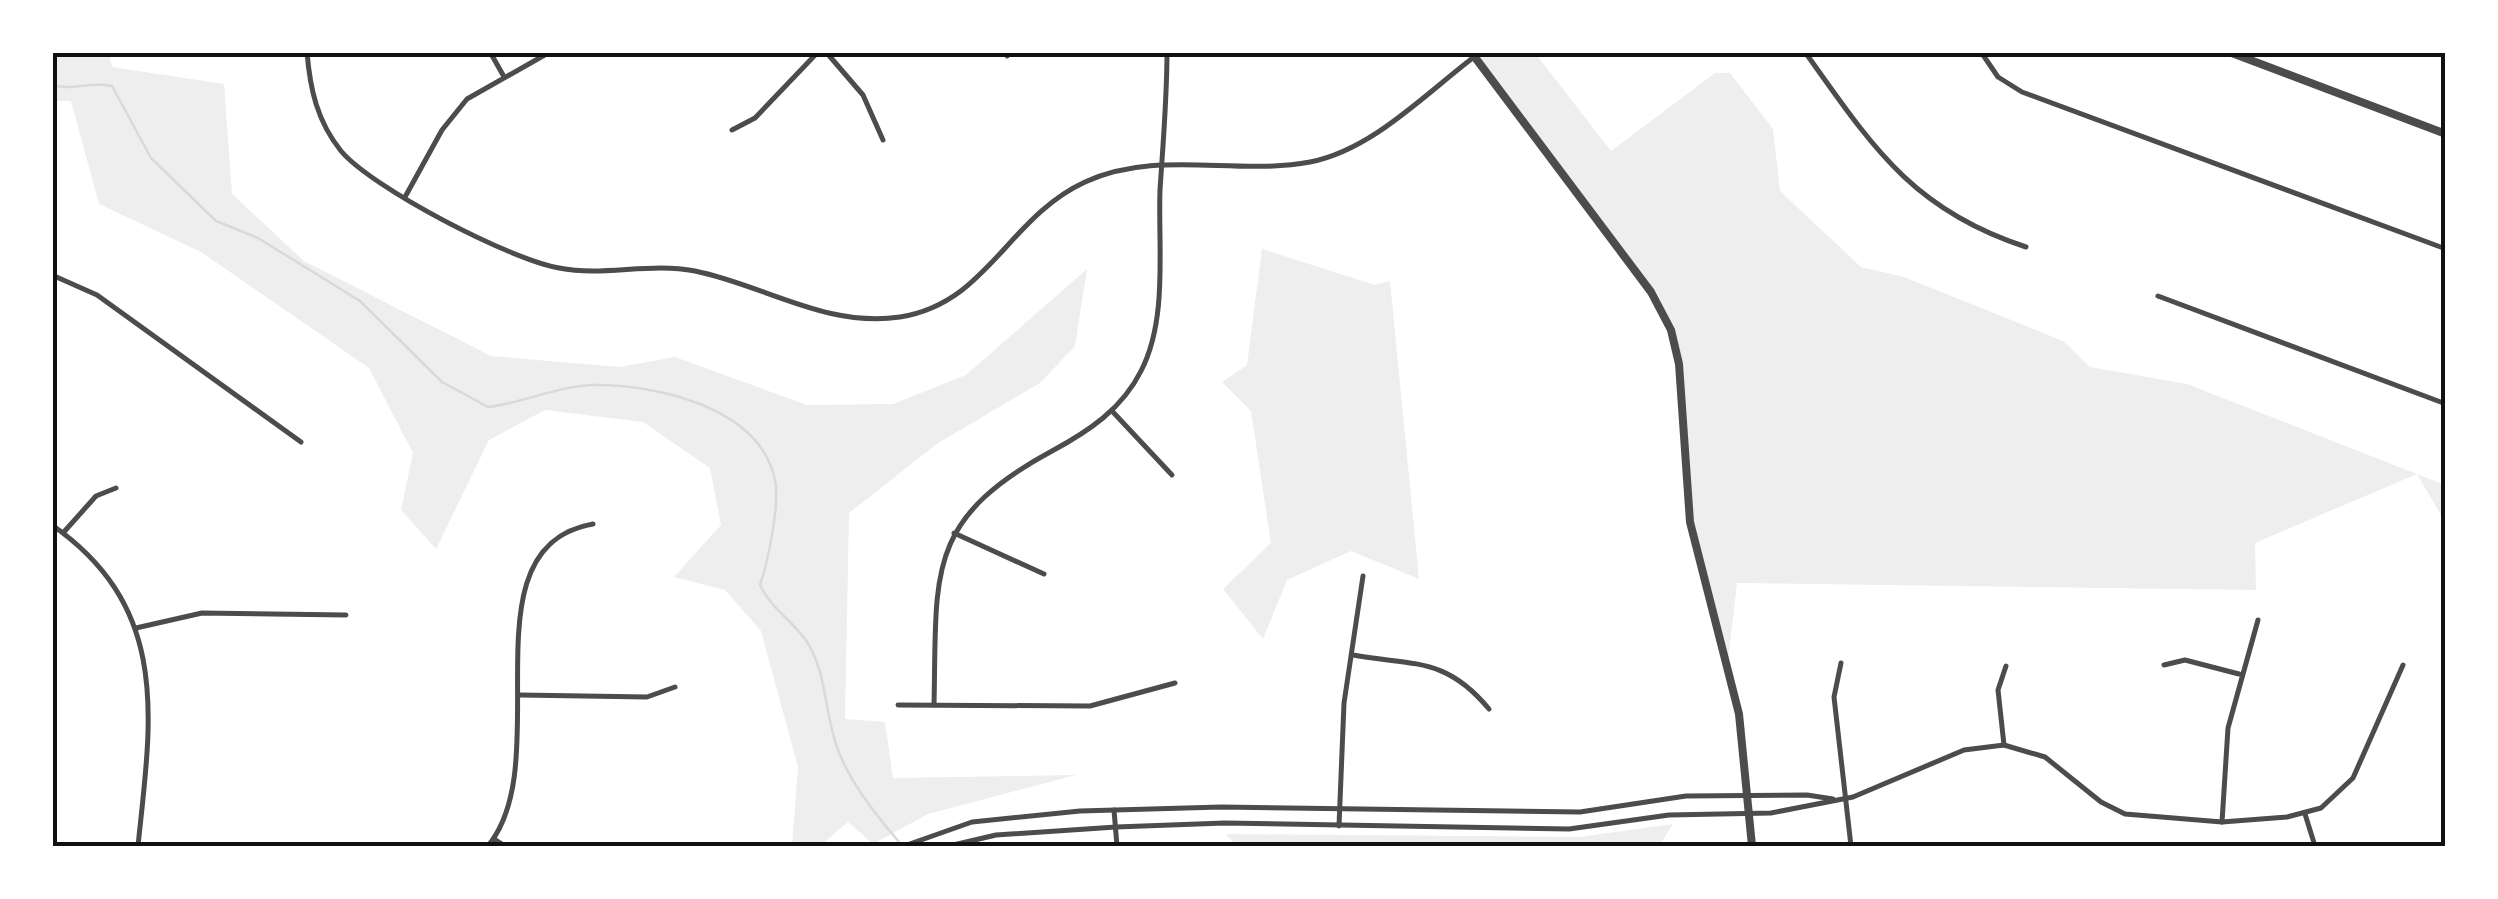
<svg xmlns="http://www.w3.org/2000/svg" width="2498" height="899" viewBox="0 0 2498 899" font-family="Signika,sans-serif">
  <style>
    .green { fill: #eee }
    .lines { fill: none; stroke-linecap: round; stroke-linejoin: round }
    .stream { stroke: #d9d9d9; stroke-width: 2.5 }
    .minor { stroke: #4c4c4c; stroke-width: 5 }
    .tertiary { stroke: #4c4c4c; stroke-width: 8 }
    .neatline { fill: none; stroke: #111; stroke-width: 4 }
  </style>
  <rect width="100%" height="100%" fill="#fff"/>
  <!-- green -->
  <g class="green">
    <polygon points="53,52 109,53 112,67 224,84 232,194 304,261 491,356 620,367 675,357 807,405 893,404 966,375 1087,269 1075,346 1040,383 938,443 849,513 845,719 885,722 893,778 1076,775 928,814 873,844 848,822 820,846 792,846 798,767 761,631 725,590 674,577 721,525 710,468 643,422 545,410 489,440 436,549 401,510 413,453 369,368 201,252 99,204 71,101 53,101"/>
    <polygon points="1471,53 1535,53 1611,151 1715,73 1730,73 1773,129 1780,191 1861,267 1904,277 2063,341 2090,367 2187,384 2445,485 2445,522 2417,474 2255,543 2256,590 1737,583 1728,661 1690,522 1679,364 1662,310"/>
    <polygon points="1262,249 1375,285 1390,281 1419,579 1351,551 1287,580 1263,639 1223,589 1271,543 1251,411 1222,382 1247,365"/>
    <polygon points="1673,824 1659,846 1236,846 1226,834 1579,837"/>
  </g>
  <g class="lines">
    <!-- stream -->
    <path class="stream" d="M 52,85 C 75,91 90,81 112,86 L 151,158 L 216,221 L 258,238 L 360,301 L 442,382 L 488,407 C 522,403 559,386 592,385 C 656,384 760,407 775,480 C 780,505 768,561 760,585 C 771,608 790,619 805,639 C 827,671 824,709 836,744 C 847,779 876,815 899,842"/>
    <!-- minor -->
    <g class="minor">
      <path d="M 307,52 C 310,89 317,121 341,151 C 372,188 511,260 559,268 C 604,277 649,262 695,271 C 764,285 826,328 900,317 C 988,303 1007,218 1085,182 C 1157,149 1235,176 1310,162 C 1372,150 1425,94 1474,57"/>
      <polyline points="490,52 503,75"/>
      <polyline points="826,52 863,95 883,140"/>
      <polyline points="1005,52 1007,56"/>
      <path d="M 1805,52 C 1872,146 1912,210 2026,247"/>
      <polyline points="1981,52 1998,77 2022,92 2446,249"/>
      <polyline points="732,130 755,118 818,52"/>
      <polyline points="405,197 442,130 467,99 550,52"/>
      <polyline points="52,275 97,295 301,442"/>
      <polyline points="2158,296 2446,404"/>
      <polyline points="1112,411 1172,475"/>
      <path d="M 52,525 C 172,609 151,720 138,846"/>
      <polyline points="63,533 96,496 116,488"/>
      <polyline points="954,533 1044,574"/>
      <polyline points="136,628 202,613 346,615"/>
      <path d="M 1353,655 C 1413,666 1445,656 1489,709"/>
      <polyline points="1841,663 1834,697 1851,846"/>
      <polyline points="2164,665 2185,660 2239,674"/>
      <polyline points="520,695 647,697 675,687"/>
      <polyline points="898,705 1090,706 1175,683"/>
      <path d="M 934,705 C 937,574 924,520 1052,451 C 1089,431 1122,409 1141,371 C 1168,319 1158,247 1160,190 C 1163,144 1167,98 1167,52"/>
      <polyline points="2004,745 1998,690 2006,666"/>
      <polyline points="1114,810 1117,846"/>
      <polyline points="2305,814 2315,846"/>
      <polyline points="2222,822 2228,728 2258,620"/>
      <polyline points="1339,826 1344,703 1363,576"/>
      <polyline points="494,839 505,846"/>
      <path d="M 488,846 C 559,760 461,547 593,524"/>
      <polyline points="904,846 972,822 1080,811 1221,807 1580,812 1686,796 1807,795 1833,799"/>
      <polyline points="949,846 996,835 1116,827 1225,823 1569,829 1669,815 1771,813 1853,797 1964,750 2004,745 2045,757 2101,802 2125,814 2222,822 2287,817 2321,808 2353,778 2403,665"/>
    </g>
    <!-- tertiary -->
    <g class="tertiary">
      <polyline points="1471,52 1651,292 1671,330 1679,364 1690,522 1739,714 1752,846"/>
      <polyline points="2229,52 2446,134"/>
    </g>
  </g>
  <!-- border -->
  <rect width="2498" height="899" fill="none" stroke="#ffffff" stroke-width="110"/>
  <rect x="55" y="55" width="2388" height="789" class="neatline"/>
</svg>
